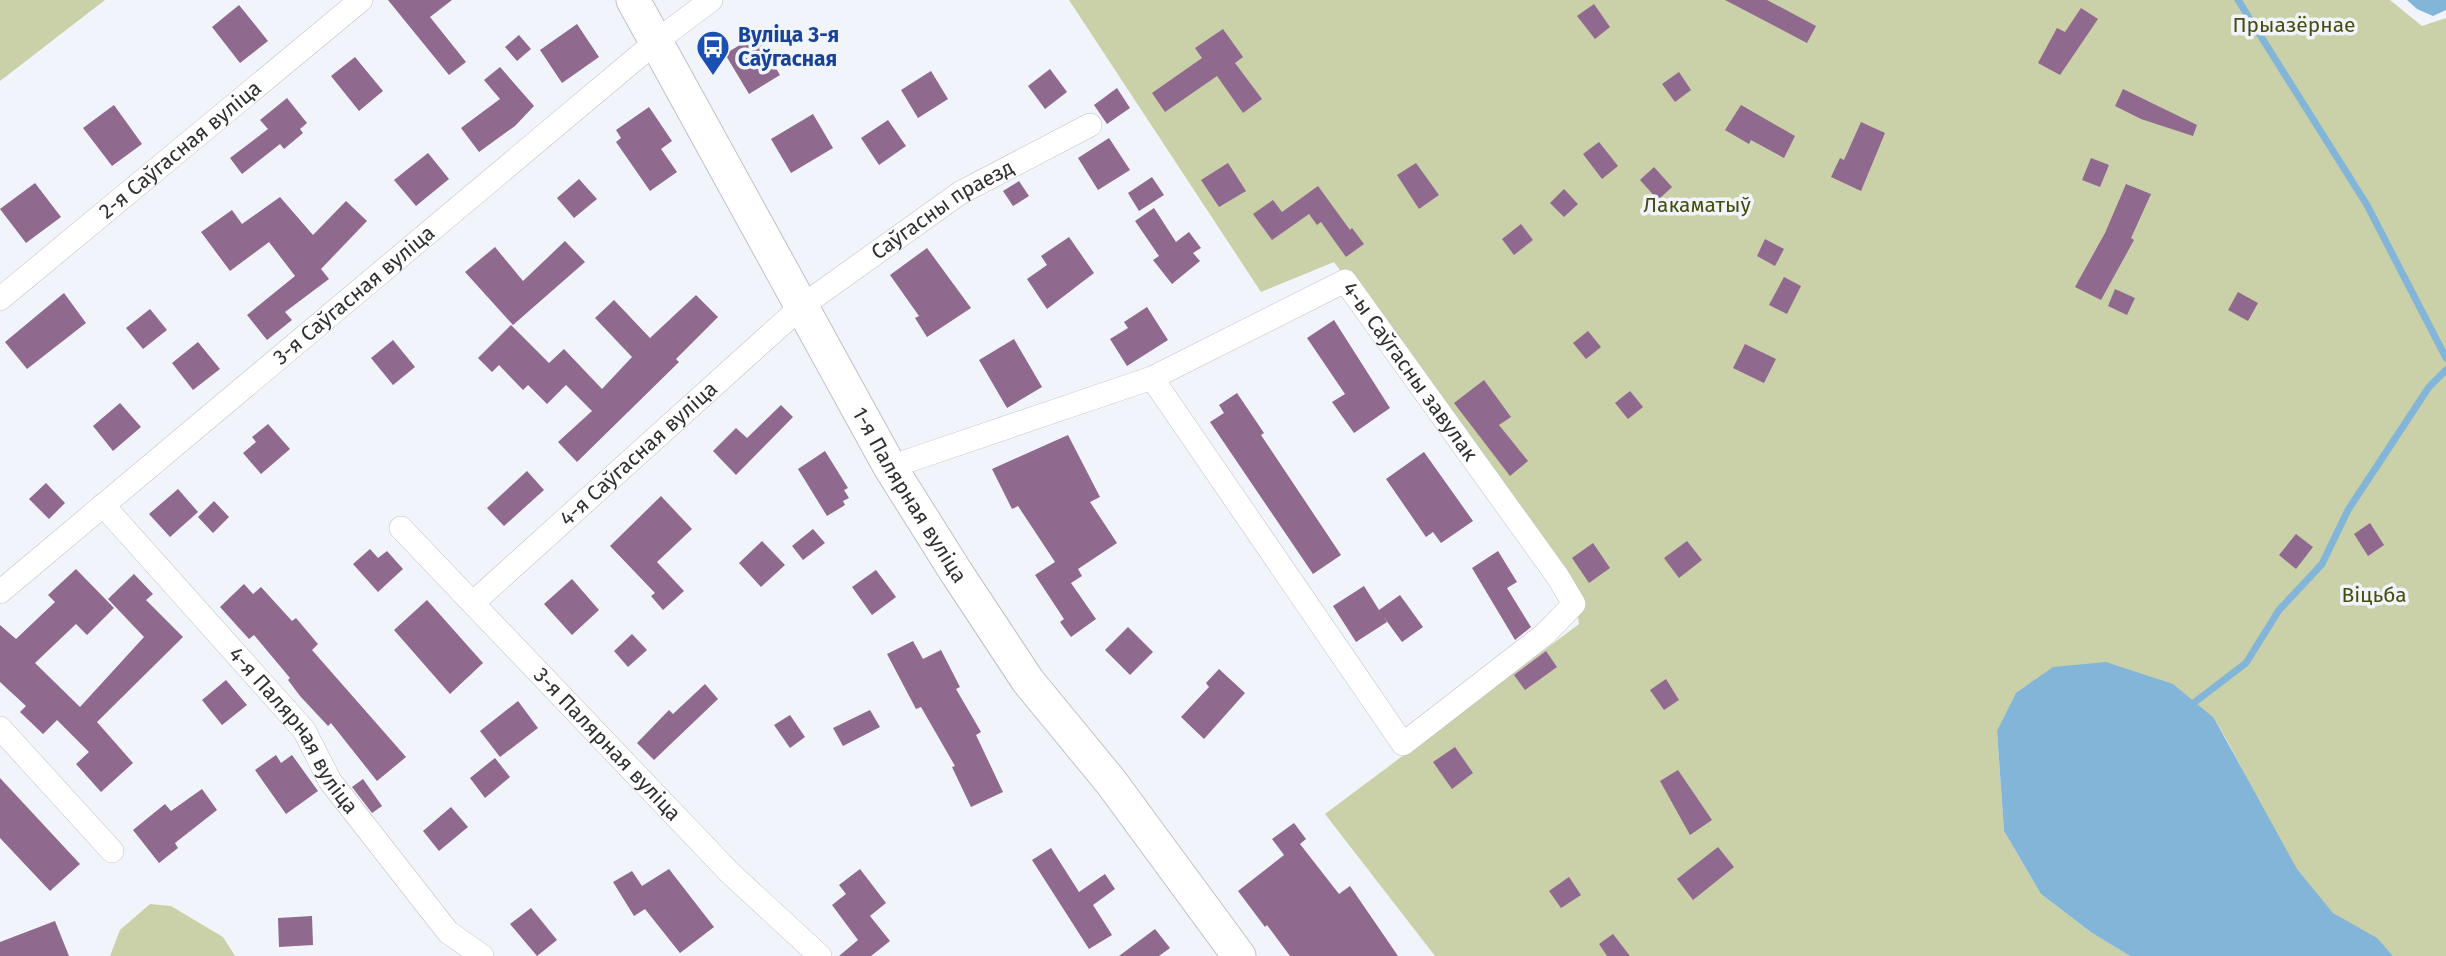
<svg xmlns="http://www.w3.org/2000/svg" width="2446" height="956" viewBox="0 0 2446 956" font-family="'Fira Sans',sans-serif">
  <style>
    .green { fill: #cad0a8 }
    .water { fill: #82b5d8 }
    .lines { fill: none; stroke-linecap: round; stroke-linejoin: round }
    .stream { stroke: #82b5d8; stroke-width: 7 }
    .building { fill: #90698e }
    .street-casing { stroke: #bec1c7; stroke-width: 24 }
    .secondary-casing { stroke: #bec1c7; stroke-width: 35 }
    .street { stroke: #fff; stroke-width: 23 }
    .secondary { stroke: #fff; stroke-width: 33 }
    .labels { text-anchor: middle; stroke-width: 7; stroke-linejoin: round; paint-order: stroke }
    .park-label { font-size: 21px; fill: #474d0f; stroke: #f1f4fa }
    .transit-label { font-size: 21px; font-weight: bold; fill: #164399; stroke: #f1f4fa; text-anchor: start }
    .street-label { font-size: 21px; fill: #2e3032; stroke: #f1f4fa }
  </style>
  <rect width="100%" height="100%" fill="#f1f4fa"/>
  <!-- green -->
  <g class="green">
    <polygon points="0,0 105,0 0,81"/>
    <path d="M 1069,0 L 2390,0 L 2422,26 L 2446,18 L 2446,956 L 2393,956 C 2371,932 2351,930 2332,912 C 2277,860 2253,781 2214,718 L 1997,731 L 2004,831 L 2041,894 L 2092,933 L 2130,956 L 1435,956 L 1325,814 L 1579,624 L 1574,589 L 1334,262 L 1261,292 Z"/>
    <polygon points="150,904 171,906 223,937 235,956 110,956 120,930"/>
  </g>
  <!-- water -->
  <g class="water">
    <polygon points="2407,0 2446,0 2446,10 2433,16 2417,9"/>
    <polygon points="2106,662 2173,684 2214,718 2297,869 2333,913 2377,938 2393,956 2130,956 2092,933 2041,894 2004,831 1997,731 2016,693 2053,667"/>
  </g>
  <g class="lines">
    <!-- stream -->
    <g class="stream">
      <polyline points="2238,0 2367,205 2446,358"/>
      <polyline points="2195,702 2246,663 2279,610 2322,564 2348,510 2429,387 2446,370"/>
    </g>
  </g>
  <!-- building -->
  <g class="building">
    <polygon points="388,0 452,0 430,17 466,62 449,75"/>
    <polygon points="1725,0 1767,0 1816,26 1807,43"/>
    <polygon points="1594,4 1610,27 1595,39 1577,16"/>
    <polygon points="239,5 268,41 240,63 212,27"/>
    <polygon points="2081,8 2098,19 2060,75 2038,63 2057,28 2065,32"/>
    <polygon points="577,24 599,57 562,83 540,50"/>
    <polygon points="1223,29 1243,57 1235,63 1262,99 1243,113 1217,76 1165,112 1152,93 1202,58 1195,48"/>
    <polygon points="519,35 531,49 517,61 505,47"/>
    <polygon points="756,35 780,75 749,94 725,54"/>
    <polygon points="355,57 383,91 359,111 331,76"/>
    <polygon points="500,67 534,106 515,126 479,152 461,128 500,99 484,80"/>
    <polygon points="1050,69 1067,92 1045,109 1028,86"/>
    <polygon points="931,71 948,99 918,118 901,90"/>
    <polygon points="1679,72 1691,90 1675,102 1662,84"/>
    <polygon points="1117,88 1130,108 1107,124 1094,105"/>
    <polygon points="2123,89 2197,125 2193,136 2141,119 2115,106"/>
    <polygon points="287,98 307,123 300,129 303,133 284,149 280,144 242,174 230,158 268,129 260,120"/>
    <polygon points="114,105 142,144 112,166 83,128"/>
    <polygon points="1741,105 1795,136 1784,158 1751,140 1749,144 1725,130"/>
    <polygon points="649,107 672,141 661,149 677,172 650,191 616,142 621,138 616,130"/>
    <polygon points="813,114 833,148 791,173 771,139"/>
    <polygon points="888,120 906,146 879,165 861,138"/>
    <polygon points="1861,122 1885,133 1861,191 1831,177 1840,158 1844,160"/>
    <polygon points="1109,138 1130,170 1098,190 1078,158"/>
    <polygon points="1599,142 1618,166 1602,179 1583,154"/>
    <polygon points="428,153 449,179 416,206 394,180"/>
    <polygon points="2091,158 2109,165 2100,187 2082,180"/>
    <polygon points="1228,163 1246,191 1219,207 1201,180"/>
    <polygon points="1416,163 1439,195 1419,209 1397,175"/>
    <polygon points="1654,167 1672,187 1658,200 1640,180"/>
    <polygon points="1152,177 1164,195 1139,211 1128,193"/>
    <polygon points="579,179 597,199 574,218 557,198"/>
    <polygon points="1019,181 1029,196 1013,206 1003,191"/>
    <polygon points="35,183 61,217 26,243 0,209"/>
    <polygon points="2126,184 2151,194 2131,238 2134,240 2101,300 2075,287 2105,233"/>
    <polygon points="1318,186 1350,230 1352,228 1364,244 1346,257 1321,222 1317,225 1309,214 1272,240 1253,214 1273,200 1282,212"/>
    <polygon points="1564,189 1578,204 1564,217 1550,203"/>
    <polygon points="280,197 313,235 346,201 367,221 321,269 329,279 285,312 292,320 267,340 247,315 295,276 269,242 230,271 201,232 232,210 242,224"/>
    <polygon points="1154,208 1176,242 1189,232 1201,248 1193,253 1200,261 1172,284 1153,260 1159,256 1135,221"/>
    <polygon points="1521,224 1533,240 1514,255 1502,239"/>
    <polygon points="1069,237 1094,273 1047,309 1027,279 1047,265 1041,256"/>
    <polygon points="1765,239 1784,249 1775,266 1757,256"/>
    <polygon points="565,241 585,262 513,325 465,272 495,247 523,281"/>
    <polygon points="927,248 971,308 927,337 915,318 919,316 890,275"/>
    <polygon points="1784,277 1801,286 1787,314 1769,305"/>
    <polygon points="2115,289 2135,298 2127,315 2108,306"/>
    <polygon points="2238,292 2258,303 2248,321 2228,310"/>
    <polygon points="64,293 86,323 27,369 5,342"/>
    <polygon points="696,295 718,317 676,359 679,362 577,462 558,442 592,411 566,385 547,404 528,385 523,390 499,365 492,372 478,358 511,325 549,363 564,349 602,389 632,357 595,318 614,300 650,338"/>
    <polygon points="1147,307 1168,340 1127,366 1110,339 1128,328 1124,322"/>
    <polygon points="150,309 167,330 143,349 126,328"/>
    <polygon points="1334,320 1390,408 1354,433 1332,402 1345,394 1307,338"/>
    <polygon points="1588,331 1601,347 1586,359 1573,343"/>
    <polygon points="1014,339 1042,387 1007,408 979,360"/>
    <polygon points="393,340 415,367 393,385 371,358"/>
    <polygon points="198,342 220,369 193,390 172,363"/>
    <polygon points="1745,344 1776,359 1764,383 1733,368"/>
    <polygon points="1484,380 1511,417 1499,425 1528,461 1510,476 1454,403"/>
    <polygon points="1630,391 1643,407 1628,419 1615,403"/>
    <polygon points="1237,393 1264,433 1261,435 1341,555 1313,574 1210,422 1224,413 1219,405"/>
    <polygon points="120,403 141,427 113,451 93,426"/>
    <polygon points="781,405 793,417 736,475 713,451 736,428 747,438"/>
    <polygon points="268,424 290,449 261,474 243,453 256,442 252,437"/>
    <polygon points="1068,435 1100,497 1090,502 1117,543 1078,569 1082,576 1071,583 1096,619 1071,637 1060,622 1064,619 1035,575 1055,562 1018,506 1012,509 992,469"/>
    <polygon points="825,451 848,488 844,490 849,498 843,501 845,505 827,516 798,469"/>
    <polygon points="1424,452 1473,521 1441,543 1433,532 1426,537 1386,479"/>
    <polygon points="527,471 544,490 504,526 487,508"/>
    <polygon points="46,483 65,503 49,519 29,499"/>
    <polygon points="178,489 198,512 170,537 149,514"/>
    <polygon points="661,496 692,529 657,562 684,591 663,610 651,596 655,593 610,546"/>
    <polygon points="214,501 229,517 213,533 198,517"/>
    <polygon points="2370,523 2384,545 2368,556 2354,534"/>
    <polygon points="813,529 825,543 803,560 792,546"/>
    <polygon points="2296,534 2313,547 2296,569 2279,555"/>
    <polygon points="762,541 785,565 761,587 739,563"/>
    <polygon points="1687,541 1702,560 1679,578 1664,558"/>
    <polygon points="1593,543 1610,568 1589,583 1572,558"/>
    <polygon points="370,549 378,558 387,551 403,569 378,592 353,564"/>
    <polygon points="1498,551 1517,582 1507,588 1531,627 1515,640 1472,568"/>
    <polygon points="76,569 114,608 87,635 76,624 35,663 80,707 144,637 108,599 134,574 153,594 146,600 183,637 97,722 133,763 101,792 76,764 89,752 57,720 43,734 20,712 26,706 0,682 0,625 16,639 55,602 48,595"/>
    <polygon points="876,570 896,597 872,615 852,587"/>
    <polygon points="572,579 599,610 572,635 544,604"/>
    <polygon points="244,584 253,594 261,587 292,621 296,618 318,644 312,650 406,757 377,781 331,723 328,726 300,696 288,680 290,678 254,635 249,639 220,607"/>
    <polygon points="1364,586 1379,610 1400,595 1423,627 1402,642 1383,616 1387,622 1356,642 1333,606"/>
    <polygon points="427,600 483,663 450,694 394,630"/>
    <polygon points="1128,627 1153,652 1130,675 1105,650"/>
    <polygon points="632,634 647,650 628,667 614,651"/>
    <polygon points="913,641 923,659 941,650 960,687 956,689 981,732 976,735 1003,792 971,807 952,767 955,766 921,707 916,709 887,654"/>
    <polygon points="1546,651 1557,667 1525,690 1514,675"/>
    <polygon points="1219,669 1245,693 1204,739 1181,717 1209,687 1206,683"/>
    <polygon points="1666,679 1679,700 1664,710 1650,690"/>
    <polygon points="226,680 247,705 222,725 202,700"/>
    <polygon points="705,684 718,699 654,760 637,743 669,710 673,714"/>
    <polygon points="518,701 538,728 500,757 480,731"/>
    <polygon points="870,710 880,727 843,746 833,728"/>
    <polygon points="790,715 805,737 790,748 774,725"/>
    <polygon points="1455,747 1473,773 1452,789 1433,762"/>
    <polygon points="276,755 281,763 292,755 318,791 286,814 255,770"/>
    <polygon points="495,758 510,777 485,798 470,778"/>
    <polygon points="1678,770 1712,820 1690,835 1660,781"/>
    <polygon points="0,778 80,864 50,891 0,838"/>
    <polygon points="363,779 382,806 372,813 352,787"/>
    <polygon points="202,789 217,810 175,843 178,848 159,863 133,830 165,804 171,811"/>
    <polygon points="451,807 468,827 439,851 423,831"/>
    <polygon points="1294,823 1306,839 1300,844 1339,894 1350,886 1398,956 1290,956 1267,925 1265,927 1238,891 1284,855 1272,839"/>
    <polygon points="1718,847 1734,867 1693,900 1677,879"/>
    <polygon points="1051,848 1079,892 1105,874 1115,889 1093,905 1112,935 1089,949 1032,860"/>
    <polygon points="669,869 714,927 680,953 645,909 634,916 613,882 632,871 642,886"/>
    <polygon points="860,869 886,903 870,916 890,941 871,956 839,956 858,940 832,905 846,894 839,885"/>
    <polygon points="1569,877 1581,895 1561,908 1549,891"/>
    <polygon points="531,908 557,940 537,956 510,924"/>
    <polygon points="312,916 313,945 279,947 278,918"/>
    <polygon points="55,921 69,956 0,956 0,942"/>
    <polygon points="1155,929 1170,948 1159,956 1119,956"/>
    <polygon points="1613,934 1630,956 1607,956 1599,944"/>
  </g>
  <g class="lines">
    <defs>
      <g id="street">
        <path id="s1" d="M 0,299 L 361,0"/>
        <path id="s2" d="M 890,467 L 1152,378 L 1345,281 L 1558,577 L 1574,604 L 1545,634 L 1403,744 L 1152,378"/>
        <path id="s3" d="M 103,505 L 304,730 L 330,781 L 448,932 L 482,956"/>
        <path id="s4" d="M 401,528 L 730,873 L 820,956"/>
        <path id="s5" d="M 0,592 L 658,40 L 711,0"/>
        <path id="s6" d="M 475,601 L 802,306 L 960,193 L 1090,125"/>
        <polyline points="0,728 112,851"/>
      </g>
      <g id="secondary">
        <path id="s7" d="M 633,0 L 890,467 L 956,572 L 1028,681 L 1111,782 L 1239,956"/>
      </g>
    </defs>
    <!-- street casing -->
    <use href="#street" class="street-casing"/>
    <!-- secondary casing -->
    <use href="#secondary" class="secondary-casing"/>
    <!-- street -->
    <use href="#street" class="street"/>
    <!-- secondary -->
    <use href="#secondary" class="secondary"/>
  </g>
  <!-- icons -->
  <defs>
    <symbol id="bus-pin" viewBox="-11 -11 22 30"><path d="M0 17L-7.5 6A9.5 9.5 0 1 1 7.5 6Z" fill="#1a4fb4" stroke="#f1f4fa"/><path d="M-5-6H5V4H4V6H2V4H-2V6H-4V4H-5ZM-3.5-4V0h7V-4ZM-3.5 1.2v1.5H-2V1.2ZM2 1.2v1.5H3.5V1.2Z" fill="#fff"/></symbol>
  </defs>
  <g fill-rule="evenodd">
    <use href="#bus-pin" x="694" y="28" width="38" height="52"/>
  </g>
  <g class="labels">
    <!-- park labels -->
    <g class="park-label">
      <text x="2294" y="32">Прыазёрнае</text>
      <text x="1697" y="212">Лакаматыў</text>
      <text x="2374" y="602">Віцьба</text>
    </g>
    <!-- transit labels -->
    <g class="transit-label">
      <text x="738" y="42">Вуліца 3-я<tspan x="738" dy="24">Саўгасная</tspan></text>
    </g>
    <!-- street labels -->
    <g class="street-label">
      <text dy="7" stroke="none"><textPath href="#s1" startOffset="234">2-я Саўгасная вуліца</textPath></text>
      <text dy="7" stroke="none"><textPath href="#s6" startOffset="611">Саўгасны праезд</textPath></text>
      <text dy="7" stroke="none"><textPath href="#s5" startOffset="462">3-я Саўгасная вуліца</textPath></text>
      <text dy="7" stroke="none"><textPath href="#s2" startOffset="604">4-ы Саўгасны завулак</textPath></text>
      <text dy="7" stroke="none"><textPath href="#s6" startOffset="220">4-я Саўгасная вуліца</textPath></text>
      <text dy="7" stroke="none"><textPath href="#s7" startOffset="567">1-я Палярная вуліца</textPath></text>
      <text dy="7" stroke="none"><textPath href="#s3" startOffset="296">4-я Палярная вуліца</textPath></text>
      <text dy="7" stroke="none"><textPath href="#s4" startOffset="299">3-я Палярная вуліца</textPath></text>
    </g>
  </g>
</svg>
